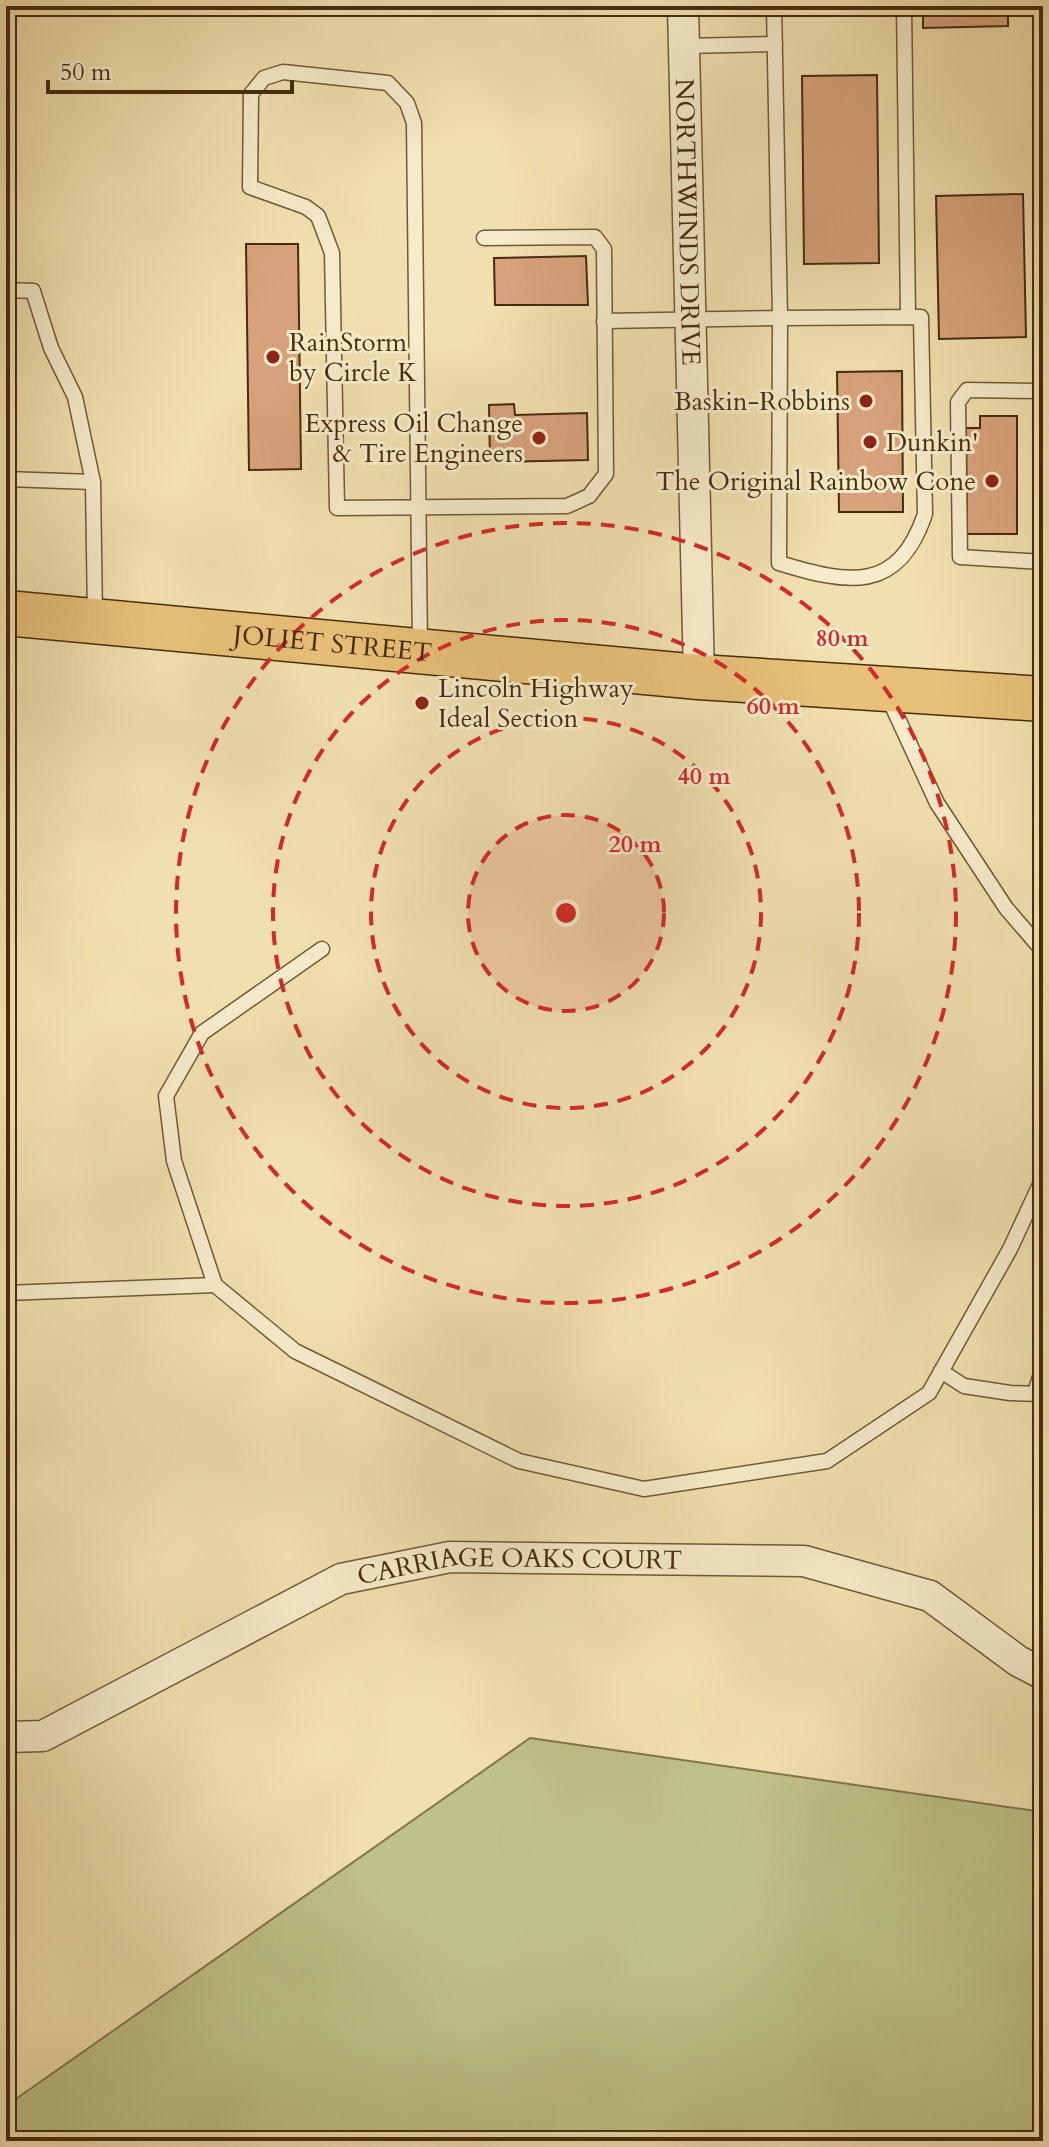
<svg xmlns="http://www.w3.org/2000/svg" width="1049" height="2147" viewBox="0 0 1049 2147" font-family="Cardo,serif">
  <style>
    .green { fill: #bec188; stroke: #82764b; stroke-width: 2 }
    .building { fill: #d8a27c; stroke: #462c0e; stroke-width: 2 }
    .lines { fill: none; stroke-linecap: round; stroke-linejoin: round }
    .service-casing { stroke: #715936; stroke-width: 17 }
    .minor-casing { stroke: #715936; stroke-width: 33 }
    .primary-casing { stroke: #462c0e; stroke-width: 47 }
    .service { stroke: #f6ebcb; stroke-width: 14 }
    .minor { stroke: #f6ebcb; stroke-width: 30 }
    .primary { stroke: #e8c078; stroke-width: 44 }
    .ring { fill: none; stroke: #d62828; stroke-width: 4; stroke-dasharray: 14 10 }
    .poi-dot { fill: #8f2418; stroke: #f6ebcb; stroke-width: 3 }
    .labels { text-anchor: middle; stroke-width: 6; stroke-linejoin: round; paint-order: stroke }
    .street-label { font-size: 26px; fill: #462c0e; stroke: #f6ebcb }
    .poi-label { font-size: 26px; fill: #462c0e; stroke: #f6ebcb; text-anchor: start }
    .centre { fill: #d62828; stroke: #f6ebcb; stroke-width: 4 }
    .ring-label { font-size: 24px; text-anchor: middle; font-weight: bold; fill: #d62828; stroke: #f6ebcb; stroke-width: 6; stroke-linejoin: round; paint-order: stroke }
  </style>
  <rect width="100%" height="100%" fill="#f1e0af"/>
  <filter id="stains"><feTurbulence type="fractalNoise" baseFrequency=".0025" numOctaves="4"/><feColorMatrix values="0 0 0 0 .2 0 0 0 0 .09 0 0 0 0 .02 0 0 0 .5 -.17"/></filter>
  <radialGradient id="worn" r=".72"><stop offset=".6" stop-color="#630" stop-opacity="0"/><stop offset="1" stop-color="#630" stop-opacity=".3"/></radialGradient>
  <!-- green -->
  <polygon class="green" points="530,1738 1043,1812 1043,2141 6,2141 6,2106"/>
  <!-- building -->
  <g class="building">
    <polygon points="923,6 1008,6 1008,26 923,28"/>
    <polygon points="877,75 879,263 804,264 802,76"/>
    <polygon points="1023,194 1026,337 939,339 936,196"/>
    <polygon points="246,244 298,244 301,469 249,470"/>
    <polygon points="586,256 588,305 495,305 494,258"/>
    <polygon points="902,371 903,512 839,512 837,372"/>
    <polygon points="514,404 515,415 587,413 588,460 490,462 489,405"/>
    <polygon points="980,416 1017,416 1017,534 967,534 966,428 980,428"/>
  </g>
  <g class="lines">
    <defs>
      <g id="service">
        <polyline points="904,6 908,317"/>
        <polyline points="684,46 775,44"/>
        <polyline points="6,290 33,291 51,348 75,397 93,482 95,617"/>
        <path d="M 921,317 L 925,514 C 898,594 848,584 779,563 L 780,318 Z"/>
        <polyline points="604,321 780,318 774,6"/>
        <polyline points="1043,391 967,390 958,402 960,557 1043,562"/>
        <polyline points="6,479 93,482"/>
        <polyline points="420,647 414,123 407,103 388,83 283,72 264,78 251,94 250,187 306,207 318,216 332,253 337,508 567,506 589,496 606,474 604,249 595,237 484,238"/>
        <polyline points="888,697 937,803 1006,908 1043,951"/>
        <polyline points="322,949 202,1033 166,1096 174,1161 215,1285 295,1351 519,1461 644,1489 827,1461 929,1393 1010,1249 1043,1178"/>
        <polyline points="6,1293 215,1285"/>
        <polyline points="941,1371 964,1386 1010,1393 1043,1394"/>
        <polyline points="1035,1393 1043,1367"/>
      </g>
      <g id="minor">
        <path id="s1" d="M 683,6 L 699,677"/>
        <path id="s2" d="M 6,1737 L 43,1736 L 341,1579 L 450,1557 L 804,1561 L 930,1596 L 1018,1661 L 1043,1674"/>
      </g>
      <g id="primary">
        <path id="s3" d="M 6,613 L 699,677 L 1043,699"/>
      </g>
    </defs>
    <!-- service casing -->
    <use href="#service" class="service-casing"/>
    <!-- minor casing -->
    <use href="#minor" class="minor-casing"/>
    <!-- primary casing -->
    <use href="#primary" class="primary-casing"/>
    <!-- service -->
    <use href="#service" class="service"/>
    <!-- minor -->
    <use href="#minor" class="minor"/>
    <!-- primary -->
    <use href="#primary" class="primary"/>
  </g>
  <!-- distance rings -->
  <circle cx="566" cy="913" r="98" fill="#d62828" fill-opacity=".12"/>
  <g class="ring">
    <circle cx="566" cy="913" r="98"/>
    <circle cx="566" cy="913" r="195"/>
    <circle cx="566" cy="913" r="293"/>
    <circle cx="566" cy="913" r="390"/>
  </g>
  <!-- markers -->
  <g class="poi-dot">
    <circle cx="273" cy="357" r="8"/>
    <circle cx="866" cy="401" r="8"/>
    <circle cx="539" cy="438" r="8"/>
    <circle cx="870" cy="442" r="8"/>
    <circle cx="992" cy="481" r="8"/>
    <circle cx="422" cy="703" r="8"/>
  </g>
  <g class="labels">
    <!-- street labels -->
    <g class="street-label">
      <text dy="9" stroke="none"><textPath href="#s1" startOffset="216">NORTHWINDS DRIVE</textPath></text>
      <text dy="9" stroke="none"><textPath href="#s3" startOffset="328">JOLIET STREET</textPath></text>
      <text dy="9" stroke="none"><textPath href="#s2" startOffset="554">CARRIAGE OAKS COURT</textPath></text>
    </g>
    <!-- poi labels -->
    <g class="poi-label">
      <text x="289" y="351">RainStorm<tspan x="289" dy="30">by Circle K</tspan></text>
      <text x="850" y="410" text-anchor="end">Baskin-Robbins</text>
      <text x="523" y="432" text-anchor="end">Express Oil Change<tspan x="523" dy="30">&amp; Tire Engineers</tspan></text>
      <text x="886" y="451">Dunkin'</text>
      <text x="976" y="490" text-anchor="end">The Original Rainbow Cone</text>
      <text x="438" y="697">Lincoln Highway<tspan x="438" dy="30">Ideal Section</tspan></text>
    </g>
  </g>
  <circle cx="566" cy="913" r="12" class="centre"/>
  <g class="ring-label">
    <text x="842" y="646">80 m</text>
    <text x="773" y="714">60 m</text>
    <text x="704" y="784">40 m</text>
    <text x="635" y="852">20 m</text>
  </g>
  <!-- margin -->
  <rect width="1049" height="2147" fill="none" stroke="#f1e0af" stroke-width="32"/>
  <rect x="8" y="8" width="1033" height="2131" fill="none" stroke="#462c0e" stroke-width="4"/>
  <rect x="16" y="16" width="1017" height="2115" fill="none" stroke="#462c0e" stroke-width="2"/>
  <!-- scale -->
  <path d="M48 80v12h244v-12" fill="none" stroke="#462c0e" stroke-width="4"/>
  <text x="60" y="80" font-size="24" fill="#462c0e" stroke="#f6ebcb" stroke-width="6" paint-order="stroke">50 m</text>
  <rect width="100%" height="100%" filter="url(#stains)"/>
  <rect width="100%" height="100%" fill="url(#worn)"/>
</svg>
